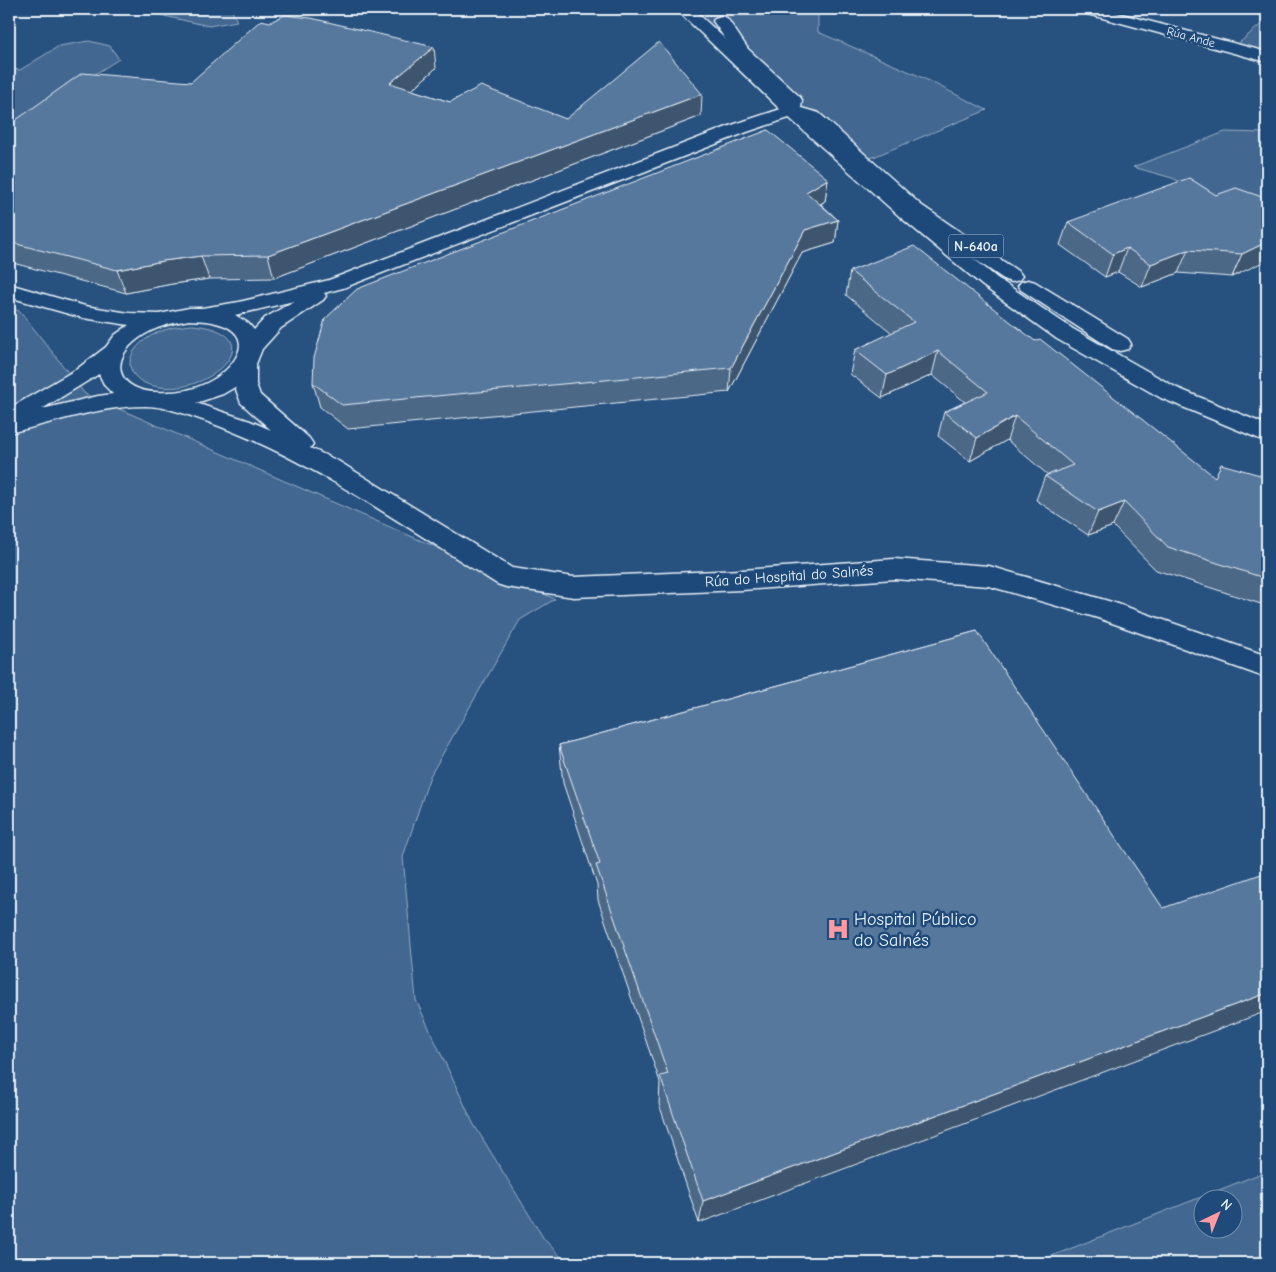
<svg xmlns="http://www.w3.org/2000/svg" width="1276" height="1272" viewBox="0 0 1276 1272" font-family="'Comic Neue',sans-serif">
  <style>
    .green { fill: #436891; stroke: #96acc4; fill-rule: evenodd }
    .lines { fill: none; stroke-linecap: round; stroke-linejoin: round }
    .minor-casing { stroke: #e8f1f8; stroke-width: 3 }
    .primary-casing { stroke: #e8f1f8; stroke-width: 3 }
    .minor { fill: #1f4a7a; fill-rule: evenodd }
    .primary { fill: #1f4a7a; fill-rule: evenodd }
    .wall { fill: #4b6787; stroke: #e8f1f8 }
    .shaded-wall { fill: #3d546e; stroke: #e8f1f8 }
    .building { fill: #57789d; stroke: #e8f1f8 }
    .labels { text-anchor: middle; stroke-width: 5; stroke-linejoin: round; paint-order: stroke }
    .far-street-label { font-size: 12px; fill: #e8f1f8; stroke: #1f4a7a }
    .shield { fill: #1f4a7a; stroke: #acbfd2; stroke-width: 1 }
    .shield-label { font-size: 14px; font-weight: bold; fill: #e8f1f8 }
    .street-label { font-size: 15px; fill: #e8f1f8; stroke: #1f4a7a }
    .near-poi-label { font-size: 18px; fill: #e8f1f8; stroke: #1f4a7a; text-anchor: start }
  </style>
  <rect width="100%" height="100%" fill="#27517f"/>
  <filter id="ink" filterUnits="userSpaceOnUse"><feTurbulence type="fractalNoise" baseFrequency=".02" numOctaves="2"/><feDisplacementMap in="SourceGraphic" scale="10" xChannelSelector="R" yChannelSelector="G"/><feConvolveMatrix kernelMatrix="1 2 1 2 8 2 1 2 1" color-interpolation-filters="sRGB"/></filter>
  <g filter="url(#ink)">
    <!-- green -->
    <g class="green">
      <polygon points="148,9 231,9 237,21 209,26 164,16"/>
      <polygon points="685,9 826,9 818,14 818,32 917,75 987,110 854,165"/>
      <polygon points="1267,22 1267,61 1233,48 1259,26"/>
      <polygon points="89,41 110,46 119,59 81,83 9,143 9,69 20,70 59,46"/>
      <polygon points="1225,132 1267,133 1267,222 1172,178 1133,167"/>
      <polygon points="9,308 20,311 85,394 555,599 520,620 430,776 403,857 416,1000 473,1123 544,1239 567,1263 9,1263"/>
      <path d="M 193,325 C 275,333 213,395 159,387 C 128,383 119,358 146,339 C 160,329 177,326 193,325 Z"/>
      <path d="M 1267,1171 L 1267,1263 L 1034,1263 ZM 1204,1200 L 1234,1200 L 1234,1230 L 1204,1230 Z"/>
    </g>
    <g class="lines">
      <defs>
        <g id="minor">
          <polygon points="1077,9 1102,9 1267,52 1267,62 1080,12"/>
          <path d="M 721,16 L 727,18 L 748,49 L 799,96 L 802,100 L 801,108 L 819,113 L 921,205 L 1019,272 L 1022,276 L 1019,280 L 1012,282 L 1005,280 L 907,213 L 807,121 L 792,117 L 747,132 L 343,288 L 324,293 L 326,296 L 323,300 L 281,328 L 262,349 L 256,364 L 256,384 L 260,395 L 309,438 L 313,444 L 310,448 L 338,461 L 512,568 L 574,577 L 742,570 L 894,559 L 989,566 L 1115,603 L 1267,656 L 1267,678 L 1098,618 L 989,586 L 894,579 L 742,590 L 574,597 L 506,587 L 497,584 C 404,526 314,461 211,423 C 191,416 167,406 145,406 C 99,406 54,423 9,433 L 10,408 L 77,369 L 106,347 L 115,335 L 129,325 L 83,318 L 9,297 L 9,284 L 85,306 L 129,313 L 159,314 L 189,308 L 202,308 L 239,302 L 329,280 L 735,124 L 784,108 L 784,101 L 736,55 L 713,21 L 715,18 ZM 294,301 L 265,318 L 254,330 L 248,323 L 235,315 ZM 189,320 C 198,321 207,320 216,323 C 260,334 235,370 207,383 C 191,391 173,393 155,392 C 117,390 108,360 139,338 C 154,327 172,323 189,320 ZM 99,374 L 105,386 L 113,394 L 98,396 L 42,409 ZM 235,387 L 241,403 L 271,430 L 250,421 L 196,403 L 223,394 Z"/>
        </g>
        <g id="primary">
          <polygon points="676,9 693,9 798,107 913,208 997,278 1073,329 1177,388 1267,425 1267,442 1161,398 1057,339 983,286 899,216 786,115"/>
          <polygon points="1028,280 1035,282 1128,339 1131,344 1128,349 1120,351 1112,349 1021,290 1018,286 1021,282"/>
        </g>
      </defs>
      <!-- minor casing -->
      <use href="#minor" class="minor-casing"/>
      <!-- primary casing -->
      <use href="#primary" class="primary-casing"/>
      <!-- minor -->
      <use href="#minor" class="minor"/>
      <!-- primary -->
      <use href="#primary" class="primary"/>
    </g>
    <!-- wall -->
    <g class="wall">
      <polygon points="436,68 412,90 450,102 566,119 701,116 274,278 209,279 172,284 126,293 9,262 9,125 191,82"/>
      <polygon points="828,179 825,201 821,204 838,220 835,243 802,253 729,392 348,429 320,407 313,383"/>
      <polygon points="1216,195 1267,200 1232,277 1178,273 1142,287 1118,272 1105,277 1060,245 1068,222"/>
      <polygon points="850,271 1035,341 1214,477 1267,477 1267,606 1156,570 1113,526 1088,535 1036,500 1045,476 1048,475 1007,440 970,461 938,436 944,412 965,402 932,375 882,398 850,374 855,350 892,333 846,295"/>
      <polygon points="977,631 699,1223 659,1104 660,1082 598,900 597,885 563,783 559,745"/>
    </g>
    <!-- shaded-wall -->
    <g class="shaded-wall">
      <polygon points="434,47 436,68 394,106 390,83"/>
      <polygon points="702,94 701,116 274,278 268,255"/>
      <polygon points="828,179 825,201 803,215 806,192"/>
      <polygon points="838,220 835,243 802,253 729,392 731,368 805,230"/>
      <polygon points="1267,242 1267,260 1232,277 1242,254"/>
      <polygon points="1127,248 1118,272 1105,277 1113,254"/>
      <polygon points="1188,250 1178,273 1142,287 1151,264"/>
      <polygon points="201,256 209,279 172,284 126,293 117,270 163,261"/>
      <polygon points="938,351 932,375 882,398 887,375"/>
      <polygon points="1015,416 1007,440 970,461 977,438"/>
      <polygon points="1124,502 1113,526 1088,535 1098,512"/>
      <polygon points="1267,993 1267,1011 699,1223 703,1201"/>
    </g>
    <!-- building -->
    <g class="building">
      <polygon points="285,15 311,18 434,47 390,83 450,102 481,86 566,119 659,42 702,94 268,255 201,256 163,261 117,270 9,242 9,125 82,73 191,82 261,20 270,22"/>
      <polygon points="768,130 828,179 806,192 838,220 805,230 731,368 342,405 313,383 314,358 325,319 357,289"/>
      <polygon points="1189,178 1216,195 1236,188 1262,197 1267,200 1267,242 1242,254 1188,250 1151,264 1127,248 1113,254 1068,222"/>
      <polygon points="914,246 1035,341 1040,339 1215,477 1221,464 1267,477 1267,579 1168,547 1124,502 1098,512 1045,476 1073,465 1015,416 977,438 944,412 988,392 938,351 887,375 855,350 914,322 850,271"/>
      <polygon points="977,631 1163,908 1267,872 1267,993 703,1201 660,1076 668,1074 596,865 600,864 559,745"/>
    </g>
  </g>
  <!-- icons -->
  <defs>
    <symbol id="hospital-bare" viewBox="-9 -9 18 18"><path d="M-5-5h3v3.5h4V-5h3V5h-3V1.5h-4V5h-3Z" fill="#ff9aa2" stroke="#1f4a7a" stroke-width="2.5" paint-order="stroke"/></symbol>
  </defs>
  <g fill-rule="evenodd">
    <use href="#hospital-bare" x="822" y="913" width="32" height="32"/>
  </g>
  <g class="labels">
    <!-- far-street labels -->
    <g class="far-street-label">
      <text transform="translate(1191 37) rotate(15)" y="4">Rúa Ande</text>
    </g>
    <!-- shield labels -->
    <rect class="shield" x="948.5" y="234.5" width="55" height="23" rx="4"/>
    <g class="shield-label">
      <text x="976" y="251">N-640a</text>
    </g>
    <!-- street labels -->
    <g class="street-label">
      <text transform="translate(789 576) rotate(-4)" y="5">Rúa do Hospital do Salnés</text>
    </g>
    <!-- near-poi labels -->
    <g class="near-poi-label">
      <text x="854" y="925">Hospital Público<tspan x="854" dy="21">do Salnés</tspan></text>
    </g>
  </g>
  <!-- margin -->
  <rect width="1276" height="1272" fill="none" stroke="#1f4a7a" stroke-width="30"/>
  <rect x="15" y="15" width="1246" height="1242" fill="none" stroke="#e8f1f8" stroke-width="2" filter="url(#ink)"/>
  <!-- north arrow -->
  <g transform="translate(1218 1214) rotate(43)"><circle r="24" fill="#1f4a7a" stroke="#6f8dac"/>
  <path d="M0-4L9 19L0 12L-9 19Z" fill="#ff9aa2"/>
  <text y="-8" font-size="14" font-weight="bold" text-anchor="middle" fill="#e8f1f8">N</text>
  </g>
</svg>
